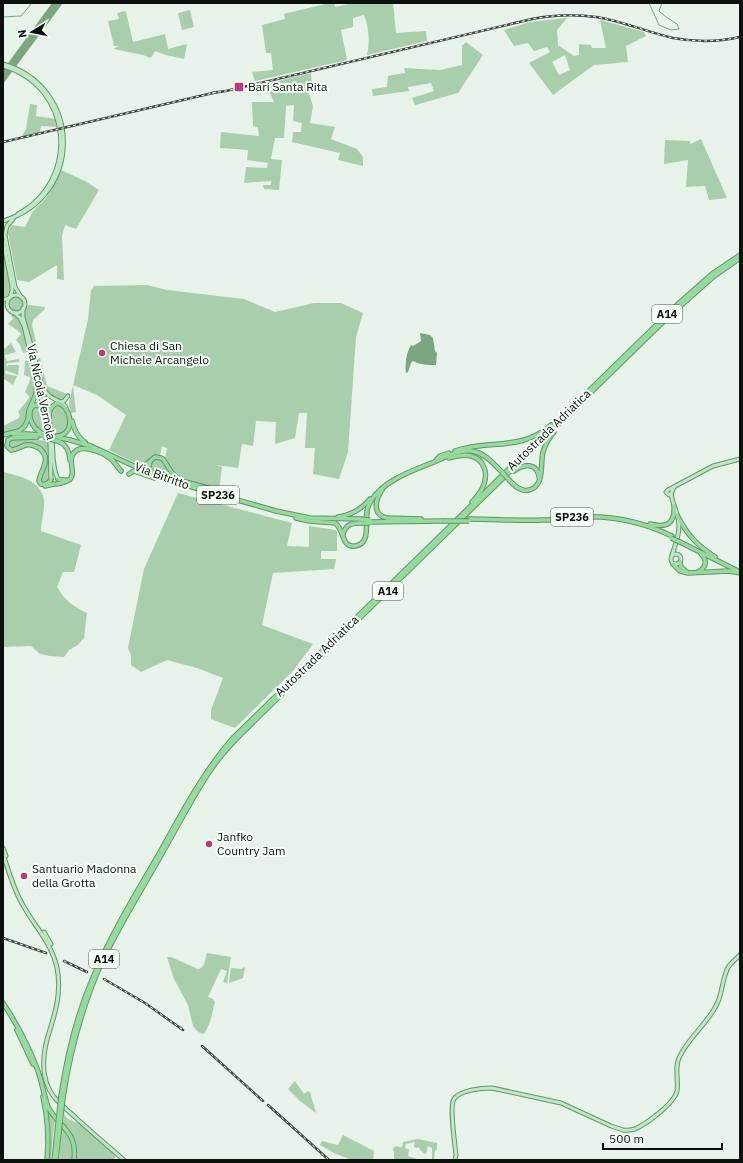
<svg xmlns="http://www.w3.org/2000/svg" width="743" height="1163" viewBox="0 0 743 1163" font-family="'IBM Plex Sans',sans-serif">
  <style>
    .green { fill: #a8ceab; fill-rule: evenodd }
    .water { fill: #7aa77f }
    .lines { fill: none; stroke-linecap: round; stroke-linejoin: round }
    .stream { stroke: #7aa77f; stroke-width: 1 }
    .major-casing { stroke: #65946b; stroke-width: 5 }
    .highway-casing { stroke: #65946b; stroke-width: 5.5 }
    .major { stroke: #bfe9c4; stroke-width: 3 }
    .highway { stroke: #95db9d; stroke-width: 3.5 }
    .rail-casing { stroke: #414742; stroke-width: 2.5 }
    .rail { stroke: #f6fff6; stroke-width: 1; stroke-dasharray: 3; stroke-linecap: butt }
    .highway-bridge-casing { stroke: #65946b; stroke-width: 5.5; stroke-linecap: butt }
    .highway-bridge { stroke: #95db9d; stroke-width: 3.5 }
    .poi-dot { fill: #bf3776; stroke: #f6fff6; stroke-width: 1.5 }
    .labels { text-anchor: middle; stroke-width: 4; stroke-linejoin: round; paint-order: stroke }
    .shield { fill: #f6fff6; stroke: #535854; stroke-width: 1 }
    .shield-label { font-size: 11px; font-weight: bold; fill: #0d110e }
    .poi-label { font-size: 12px; fill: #0d110e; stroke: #f6fff6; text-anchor: start }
    .street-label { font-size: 12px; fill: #0d110e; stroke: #f6fff6 }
  </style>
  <rect width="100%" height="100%" fill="#e7f2e8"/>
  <!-- green -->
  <g class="green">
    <path d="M 329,3 L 334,3 L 335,7 L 353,3 L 393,3 L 396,33 L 426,31 L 427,41 L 367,55 C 370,42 369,27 364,15 L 353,18 L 353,27 L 341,30 L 347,60 L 255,81 L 252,72 L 273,70 L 271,53 L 266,53 L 262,25 L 285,19 L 284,14 Z"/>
    <polygon points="190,10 194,27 182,30 178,13"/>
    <polygon points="125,11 126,12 133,42 165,34 168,49 187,44 184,59 166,55 155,51 151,58 143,55 114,49 118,46 114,46 108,21 119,19 117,13"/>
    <path d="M 567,18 L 557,30 L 558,45 L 574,56 L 579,55 L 579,44 L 591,45 L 592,48 L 606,48 L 600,20 L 644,32 L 646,36 L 626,46 L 628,62 L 594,65 L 553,95 L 529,63 L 550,52 L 547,47 L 534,51 L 528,43 L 514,46 L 504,30 L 530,22 ZM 565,55 L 570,70 L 559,75 L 552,62 Z"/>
    <polygon points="466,42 483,55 458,93 415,105 412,98 434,91 431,83 408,87 409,91 373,96 372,89 387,87 388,76 405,73 404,68 440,70 462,65 462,46"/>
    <polygon points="311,73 312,86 307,88 313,106 310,123 335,127 331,139 357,149 363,157 363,166 338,160 340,153 292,142 293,132 301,132 302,123 293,121 294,105 286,106 284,138 275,138 271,159 282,160 279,190 264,189 263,185 271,185 271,181 244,183 246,167 267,168 268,163 247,160 248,150 220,148 221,132 259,136 258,127 253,126 252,102 274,102 266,84"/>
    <polygon points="30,104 37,105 36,116 56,119 58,127 41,126 40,133 21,137 26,129"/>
    <polygon points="701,139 727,198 709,200 705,186 686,187 688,160 664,164 665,140 690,141 690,144"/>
    <polygon points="61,170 85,181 99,190 76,229 65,225 62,236 64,280 57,279 57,265 29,282 17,280 8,233 11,225 25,227 33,211 46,198"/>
    <polygon points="3,250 11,289 9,294 3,299"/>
    <polygon points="147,285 167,290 244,299 275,312 314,303 341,303 363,313 356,337 348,452 339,479 313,474 315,448 305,448 307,413 299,413 295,438 275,444 276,422 256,421 253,446 242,444 238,468 216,465 222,467 219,490 183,480 174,474 165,458 167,448 162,446 160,456 152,456 146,463 139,465 109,450 126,415 97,395 73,385 76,412 71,413 69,403 88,319 91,290 94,286"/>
    <circle cx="16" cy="304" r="8"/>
    <polygon points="29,305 45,307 45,309 33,320 32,325 38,350 34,351 24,316 25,310"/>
    <polygon points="11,315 16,315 21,321 23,328 28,352 23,353 20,345 16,340 21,334 17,330 8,324 13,319"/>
    <polygon points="11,343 16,352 5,355 5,357 7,361 19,359 19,362 7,363 6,365 7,367 8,365 19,365 18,375 7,371 7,370 5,372 6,374 17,376 13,385 4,379 4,377 3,378 3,350"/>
    <polygon points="40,358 47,386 67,394 66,397 62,401 48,395 43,386 36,359"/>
    <path d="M 30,360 C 32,368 37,378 36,387 C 35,401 27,417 22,429 L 3,434 L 3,426 L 19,418 L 20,415 L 18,412 L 29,398 L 29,396 L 25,392 L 30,380 L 30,377 L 24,375 L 25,361 Z"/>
    <path d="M 57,405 C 68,407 69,420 68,429 C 64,432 59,437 54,433 L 50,417 L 50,414 L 54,406 Z"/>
    <polygon points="34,406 40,407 43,412 48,433 43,433 36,428 30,414 32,407"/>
    <polygon points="14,438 49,441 50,481 47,483 41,483 40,481 44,470 44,455 34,445 16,449 10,449 8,442"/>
    <polygon points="155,459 159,459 162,460 172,476 183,483 157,475 149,468 150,461"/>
    <path d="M 3,472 C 19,476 41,480 44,500 C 45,509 41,522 41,531 L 81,545 L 74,572 L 63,572 L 57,587 C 64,600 74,607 87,613 L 84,638 L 78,645 L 69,650 L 64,657 L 50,656 L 40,654 L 31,646 L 3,647 Z"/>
    <polygon points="178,493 292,523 287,546 309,547 309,526 336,530 337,532 337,551 321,551 321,559 336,559 334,569 273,573 262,625 313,644 293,671 235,728 211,719 211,710 223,678 197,668 167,660 141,672 131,665 131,655 128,648 135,613 144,569"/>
    <path d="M 207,953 L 231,957 L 227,983 L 223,982 L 227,971 L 221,969 L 208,997 L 213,999 L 215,1002 L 210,1022 L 205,1033 L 202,1034 L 197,1031 L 193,1026 L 188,1005 L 174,979 L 167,957 L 171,957 L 198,969 C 205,969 205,959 207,953 Z"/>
    <polygon points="245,967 243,978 229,983 229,981 231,968 241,969"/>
    <polygon points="295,1081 304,1094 308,1091 310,1092 316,1113 299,1100 288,1089"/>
    <polygon points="46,1104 48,1110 55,1120 53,1134 51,1160 49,1160 50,1128"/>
    <polygon points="64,1114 68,1119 80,1124 116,1154 115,1158 112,1160 75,1160 70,1132 63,1123"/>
    <path d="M 62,1128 C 70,1138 73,1147 72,1160 L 59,1160 Z"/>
    <polygon points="343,1135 374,1151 373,1160 352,1160 336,1154 320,1145 322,1141 338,1145"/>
    <polygon points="418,1139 437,1143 437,1149 435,1151 434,1160 432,1160 432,1148 428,1146 426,1154 425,1154 420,1150 419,1147 416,1148 414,1147 415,1142 406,1144 405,1147 406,1149 409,1149 408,1156 420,1160 394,1160 394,1152 393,1148 396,1146 399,1147 402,1147 403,1142"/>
  </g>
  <!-- water -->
  <g class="water">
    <polygon points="52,3 63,3 3,84 3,70"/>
    <path d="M 420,333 L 430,335 L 433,338 L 435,351 L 437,353 L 436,365 C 429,365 419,365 413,361 L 411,363 L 408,372 L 406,373 C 405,362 406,354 411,345 L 413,346 L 418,343 L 421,341 Z"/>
  </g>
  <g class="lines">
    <!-- stream -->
    <g class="stream">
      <polyline points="649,3 659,25 671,30 679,29 677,24 666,17 659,11 662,3"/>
      <polyline points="3,17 21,16 32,3"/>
    </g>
    <defs>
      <g id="major">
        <path d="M 3,64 C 83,87 84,197 3,221"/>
        <path d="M 3,66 C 73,86 81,180 18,214"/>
        <polyline points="13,219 7,226 5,235 15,287 21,297"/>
        <polyline points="3,240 12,286 12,291 10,297"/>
        <circle cx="16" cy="304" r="9"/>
        <polyline points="3,300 9,298"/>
        <path d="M 23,308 L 23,318 C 34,354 45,395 51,432 C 54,446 51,464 57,477"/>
        <polyline points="14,312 20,318 24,326 44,411"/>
        <path d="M 43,388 C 50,401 59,398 66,407"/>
        <polyline points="61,402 64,401 68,396"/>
        <polyline points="46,416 50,444 51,479"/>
        <polyline points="668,490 713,466 740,459"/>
        <polyline points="668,490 666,492 669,495 671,494 674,487"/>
        <path d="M 671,493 C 672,502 676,509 678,518 C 681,531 676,543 672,555"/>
        <circle cx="676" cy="559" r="5"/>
        <polyline points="3,848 6,856"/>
        <path d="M 3,854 C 9,872 14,891 24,907 C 36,928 52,944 57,968 C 62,992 55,1014 48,1036 C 42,1057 40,1079 54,1097 C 60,1104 67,1110 74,1116 C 90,1131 107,1145 124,1160"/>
        <polyline points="44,932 51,944"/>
        <path d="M 455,1160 L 456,1155 C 455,1144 449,1106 454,1099 C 460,1090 482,1088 492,1088 L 561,1103 L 611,1126 L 623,1130 C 627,1131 631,1130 635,1129 C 646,1124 674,1104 677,1091 C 679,1080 674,1069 679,1058 C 687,1039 706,1025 716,1006 C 723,994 722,976 729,966 C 732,962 736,959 740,955"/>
      </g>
      <g id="highway">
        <path d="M 49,421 C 49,413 49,406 58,403 C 72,407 76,435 57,436"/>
        <path d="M 72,421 C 74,430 77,437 85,442"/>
        <polyline points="13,434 27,434 44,435"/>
        <path d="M 44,434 C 34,430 27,419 31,408 L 35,405 L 40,406 L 43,409 L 46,417"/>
        <polyline points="3,435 19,431 25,426 28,419 29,410 36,394 37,378"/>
        <path d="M 37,437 L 12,438 L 8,440 L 7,446 L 11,450 C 17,450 21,446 26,445 C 31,444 35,446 39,448 C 53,459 40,470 39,481 L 41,484 C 45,485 48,484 51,480"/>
        <polyline points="56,437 70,440 91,446 151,474 171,481 276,511 310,518 361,519"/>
        <path d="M 57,441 C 66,444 69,450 70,460"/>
        <path d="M 455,451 C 490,439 520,452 551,425"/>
        <path d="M 449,458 C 456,456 464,454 471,456 C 484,459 488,473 484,484 C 482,491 477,497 472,502"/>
        <polyline points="437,459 440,456 449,453"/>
        <path d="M 150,462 C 148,468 149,471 154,474"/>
        <path d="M 137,466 L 144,466 L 155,457 L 161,458 L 163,459 C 170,469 171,475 182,481 L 219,491"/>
        <path d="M 514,471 C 523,464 537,462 539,477"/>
        <polyline points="129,474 134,471 154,478"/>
        <polyline points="58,479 61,480 66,480"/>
        <path d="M 510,481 C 515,486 521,492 529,490 C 545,487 540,463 543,452 C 545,445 549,438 554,432"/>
        <path d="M 57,484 C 62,483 68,482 71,478 C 75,471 69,463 72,456 C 78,441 102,452 111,459 C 115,462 117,467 121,471"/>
        <polyline points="45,486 54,484"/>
        <path d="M 382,490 C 375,500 372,515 387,518 L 421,519"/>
        <path d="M 677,515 C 687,535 697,545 715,557"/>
        <path d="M 338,517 C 351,515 361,510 370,499"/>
        <path d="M 296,518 L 309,521 L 335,523 C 345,530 341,548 355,546 C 371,544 365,523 367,512 C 367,508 369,504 371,501 C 382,481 414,470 434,462 C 446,457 460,449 472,451 C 484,453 491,461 499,469"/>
        <path d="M 469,519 C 494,519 519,521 543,520 C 556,520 568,517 580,517 C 612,515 643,522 672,536"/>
        <polyline points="370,522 442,521"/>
        <path d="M 650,524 C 667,528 675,524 674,506"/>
        <path d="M 343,534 C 346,524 352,523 361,523"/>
        <polyline points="680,542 738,571"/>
        <polyline points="680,562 681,567 687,572"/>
        <polyline points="673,564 680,571 688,573 729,571 740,573"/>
        <path d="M 698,572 C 706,568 708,560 701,554"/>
        <path d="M 3,1003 C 17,1024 29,1047 38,1071 C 42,1083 44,1095 48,1107 C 51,1113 55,1117 59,1122 C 71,1134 76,1142 74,1160"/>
        <polyline points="17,1030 33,1064"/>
        <path d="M 61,1096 C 67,1056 76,1017 92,980 C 110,936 135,895 159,854 C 181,814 202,774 232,739 L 678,304 L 712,274 L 740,255"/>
        <path d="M 43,1097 C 48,1118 49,1138 47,1160"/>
        <path d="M 63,1098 C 70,1051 82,1007 101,964 C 119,925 143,888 164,850 C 179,824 193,796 210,771 C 219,757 231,744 243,732 L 666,319 L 713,277 L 740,258"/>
        <polyline points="54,1160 57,1132"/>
        <polyline points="56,1160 59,1133"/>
      </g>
    </defs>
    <!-- major casing -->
    <use href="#major" class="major-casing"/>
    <!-- highway casing -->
    <use href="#highway" class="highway-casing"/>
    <!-- major -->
    <use href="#major" class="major"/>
    <!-- highway -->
    <use href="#highway" class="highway"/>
    <defs>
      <g id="rail">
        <path d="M 212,93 L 226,91 L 532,19 C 553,15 574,14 596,17 C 622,21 647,32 673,38 C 695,42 718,42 740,37"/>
        <polyline points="3,142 217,92"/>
        <polyline points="3,938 46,953"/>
        <polyline points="64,961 87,972"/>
        <polyline points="104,979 145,1003 183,1030"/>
        <polyline points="202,1046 263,1101"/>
        <polyline points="268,1105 329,1160"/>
      </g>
    </defs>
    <!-- rail casing -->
    <use href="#rail" class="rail-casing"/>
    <!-- rail -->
    <use href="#rail" class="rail"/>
    <defs>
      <g id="highway-bridge">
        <polyline points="44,435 56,437"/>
        <polyline points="44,437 57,441"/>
        <polyline points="499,469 510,481"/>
        <polyline points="361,519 370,520"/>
        <polyline points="442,521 469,521"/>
        <polyline points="361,523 370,523"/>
        <polyline points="671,538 680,542"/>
        <polyline points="57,1132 61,1096"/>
        <polyline points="59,1133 63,1098"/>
      </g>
    </defs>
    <!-- highway-bridge casing -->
    <use href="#highway-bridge" class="highway-bridge-casing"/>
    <!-- highway-bridge -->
    <use href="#highway-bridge" class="highway-bridge"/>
  </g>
  <!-- markers -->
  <g class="poi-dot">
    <rect x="234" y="82" width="10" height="10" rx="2"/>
    <circle cx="102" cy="353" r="4"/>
    <circle cx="209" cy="844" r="4"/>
    <circle cx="24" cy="876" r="4"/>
  </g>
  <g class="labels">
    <!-- shield labels -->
    <g class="shield">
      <rect x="652" y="305" width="30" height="18" rx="3"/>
      <rect x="197" y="486" width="42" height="18" rx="3"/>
      <rect x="551" y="508" width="42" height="18" rx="3"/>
      <rect x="373" y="582" width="30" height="18" rx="3"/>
      <rect x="89" y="950" width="30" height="18" rx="3"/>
    </g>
    <g class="shield-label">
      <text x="667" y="318">A14</text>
      <text x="218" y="499">SP236</text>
      <text x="572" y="521">SP236</text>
      <text x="388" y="595">A14</text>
      <text x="104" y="963">A14</text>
    </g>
    <!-- poi labels -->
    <g class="poi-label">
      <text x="248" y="91">Bari Santa Rita</text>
      <text x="110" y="350">Chiesa di San<tspan x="110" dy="14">Michele Arcangelo</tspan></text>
      <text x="217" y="841">Janfko<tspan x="217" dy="14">Country Jam</tspan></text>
      <text x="32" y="873">Santuario Madonna<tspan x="32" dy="14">della Grotta</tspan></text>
    </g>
    <!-- street labels -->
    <g class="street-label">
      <text transform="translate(41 392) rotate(78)" y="4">Via Nicola Vernola</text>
      <text transform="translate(549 430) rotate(-44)" y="4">Autostrada Adriatica</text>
      <text transform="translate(162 476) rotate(20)" y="4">Via Bitritto</text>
      <text transform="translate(317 656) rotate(-44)" y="4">Autostrada Adriatica</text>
    </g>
  </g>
  <!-- border -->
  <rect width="743" height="1163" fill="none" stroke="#0d110e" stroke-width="8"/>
  <!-- north arrow -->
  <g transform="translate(32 32) rotate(260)" stroke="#f6fff6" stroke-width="3" paint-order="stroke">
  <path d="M0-3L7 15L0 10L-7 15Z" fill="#0d110e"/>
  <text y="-6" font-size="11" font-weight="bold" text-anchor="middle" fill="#0d110e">N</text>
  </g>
  <!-- scale -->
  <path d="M603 1143v6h119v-6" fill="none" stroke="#0d110e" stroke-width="2"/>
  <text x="609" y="1143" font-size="12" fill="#0d110e" stroke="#f6fff6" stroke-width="3" paint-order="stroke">500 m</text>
</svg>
